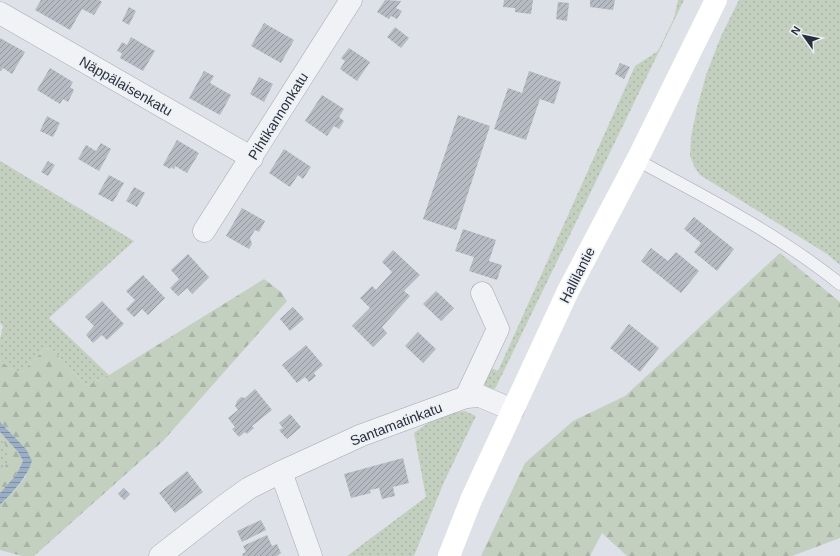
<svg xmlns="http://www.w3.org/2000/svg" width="840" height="556" viewBox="0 0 840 556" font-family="Helvetica,sans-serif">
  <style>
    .grass { fill: url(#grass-dots) }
    .forest { fill: url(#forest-firs) }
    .water { fill: url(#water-rules) }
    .building { fill: url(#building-hatch) }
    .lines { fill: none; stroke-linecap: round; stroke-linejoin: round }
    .service-casing { stroke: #a4a8b0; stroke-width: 13 }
    .minor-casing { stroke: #a4a8b0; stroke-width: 23 }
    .service { stroke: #f0f2f5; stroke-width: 12 }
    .minor { stroke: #f0f2f5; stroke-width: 22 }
    .secondary { stroke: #fff; stroke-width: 22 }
    .labels { text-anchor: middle; stroke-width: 3.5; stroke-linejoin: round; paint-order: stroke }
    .street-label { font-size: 14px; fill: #282f3c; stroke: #edf0f4 }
  </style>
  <defs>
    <pattern id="grass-dots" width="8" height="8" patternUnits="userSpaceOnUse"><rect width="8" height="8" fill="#c3d0bf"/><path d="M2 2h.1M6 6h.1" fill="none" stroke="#a8b3a5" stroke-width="1.8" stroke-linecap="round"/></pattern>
    <pattern id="forest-firs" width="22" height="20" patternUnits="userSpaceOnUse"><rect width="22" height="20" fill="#c3d0bf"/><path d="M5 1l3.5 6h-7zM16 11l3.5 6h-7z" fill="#a8b3a5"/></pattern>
    <pattern id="water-rules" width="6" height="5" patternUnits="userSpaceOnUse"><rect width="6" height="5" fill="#9aafc5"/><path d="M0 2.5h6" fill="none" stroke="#7e8fa1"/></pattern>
    <pattern id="building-hatch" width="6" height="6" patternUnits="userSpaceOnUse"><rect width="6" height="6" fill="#b5bac3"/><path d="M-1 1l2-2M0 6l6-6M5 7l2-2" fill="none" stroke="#9398a0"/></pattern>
  </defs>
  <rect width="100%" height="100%" fill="#dee1e7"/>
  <!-- grass -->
  <g class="grass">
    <polygon points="678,0 684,0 496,387 492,391 485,386 485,382 489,367 498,371 635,66 658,51 674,18"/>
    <polygon points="739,0 840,0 840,265 827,254 700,175 695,168 690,156 691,137 697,108 706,75 721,36"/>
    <polygon points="0,161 134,241 49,318 109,375 90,384 85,385 51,348 45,349 22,372 12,370 0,360 0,339 3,326 0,323"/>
    <path d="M 465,411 L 476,416 L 444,482 L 414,556 L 347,556 L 426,497 L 414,433 C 433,419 441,415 465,411 Z"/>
    <path d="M 0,437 C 11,450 12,462 0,474 Z"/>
  </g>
  <!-- forest -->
  <g class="forest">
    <polygon points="780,253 840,302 840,538 792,556 627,556 602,533 590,556 481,556 525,463 573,421 625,396"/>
    <polygon points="264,279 281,292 287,301 163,441 34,556 22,556 0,550 0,505 17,488 26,476 26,449 0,422 0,360 12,370 22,372 45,349 51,348 85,385 90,384 109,375"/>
    <path d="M 0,432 L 18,452 L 23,461 L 16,475 L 0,493 L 0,474 C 11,461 11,450 0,437 Z"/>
  </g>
  <!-- water -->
  <path class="water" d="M 0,422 L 26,449 L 32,461 C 26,479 13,492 0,505 L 0,493 L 16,475 L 23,461 L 18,452 L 0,432 Z"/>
  <!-- building -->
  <g class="building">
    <polygon points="41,0 99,0 102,2 94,15 82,9 70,30 35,10"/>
    <polygon points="385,0 401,1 396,8 402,11 397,19 391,16 389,19 377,12"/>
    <polygon points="504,0 533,0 531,14 515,12 515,8 503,7"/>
    <polygon points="590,0 615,0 613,10 590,7"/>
    <polygon points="558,2 569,3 567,21 556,19"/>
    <polygon points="129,7 136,11 129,25 122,21"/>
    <polygon points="264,23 294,40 281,63 251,46"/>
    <polygon points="395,27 409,38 401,48 387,37"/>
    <polygon points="131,37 155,51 143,71 120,58 122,53 117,51 122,42 127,45"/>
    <polygon points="0,38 25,52 12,74 3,68 1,71 0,71"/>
    <polygon points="349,48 370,62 357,81 340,69 345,61 341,58"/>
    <polygon points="620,63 630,67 624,79 615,74"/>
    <polygon points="50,68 73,82 70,87 74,90 68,102 63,99 60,104 37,90"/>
    <polygon points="204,71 214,76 210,83 231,95 220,115 189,98"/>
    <polygon points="529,71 561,82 554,104 540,99 526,140 494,129 508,88 522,93"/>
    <polygon points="259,77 273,84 264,102 250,94"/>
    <polygon points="322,95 344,109 339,117 344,121 339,129 334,126 327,136 305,121"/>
    <polygon points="458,115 490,126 456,230 423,219"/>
    <polygon points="47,116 60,123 53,137 40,131"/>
    <polygon points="177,140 199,153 187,173 175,166 174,169 171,167 170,169 163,165"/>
    <polygon points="101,143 111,149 99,171 78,159 86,145 96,151"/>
    <polygon points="284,149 311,167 303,179 298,175 290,187 269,173"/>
    <polygon points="48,161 55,165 48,176 41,172"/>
    <polygon points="109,175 124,183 113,202 98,194"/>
    <polygon points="134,187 145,193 137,207 126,201"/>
    <polygon points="242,208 265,221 259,232 255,230 250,238 252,244 249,249 226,236"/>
    <polygon points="694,217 734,249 717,271 694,252 701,243 684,229"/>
    <polygon points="463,229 496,240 489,261 502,265 497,280 469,271 474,257 455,251"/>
    <polygon points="651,248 668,261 676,252 699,271 681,293 641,261"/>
    <polygon points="393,250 420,275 404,291 410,296 382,327 387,333 373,347 352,326 370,308 360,298 372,286 376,290 392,272 382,262"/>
    <polygon points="188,254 209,277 192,294 187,288 178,296 170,288 179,279 171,270"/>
    <polygon points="143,275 165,298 148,315 142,309 134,317 126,309 135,300 126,291"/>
    <polygon points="436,291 454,308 441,321 423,304"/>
    <polygon points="102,301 124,324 107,340 102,335 93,343 86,335 94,326 85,317"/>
    <polygon points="293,307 304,319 290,331 280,319"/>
    <polygon points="629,324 659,348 640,372 610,348"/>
    <polygon points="418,332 436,349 423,363 405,346"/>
    <polygon points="306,345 323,365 314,373 316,376 309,382 305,377 297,383 282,365"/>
    <polygon points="255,389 272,410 252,426 254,428 247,434 245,432 239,437 232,429 235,427 228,418 238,410 235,406 237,401 241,397 245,398"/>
    <polygon points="290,414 301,427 287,439 279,430 283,428 279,423"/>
    <polygon points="403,458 409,483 393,487 395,496 382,499 379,488 370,490 371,493 351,498 344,474"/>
    <polygon points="187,471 203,492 175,513 159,493"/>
    <polygon points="124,488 130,494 124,500 118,494"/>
    <polygon points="261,520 266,530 242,542 237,531"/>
    <polygon points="267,535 272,546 277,544 281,553 277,556 243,556 242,554 246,552 243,546"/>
  </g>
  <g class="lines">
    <defs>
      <path id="service" d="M 637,160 C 707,198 778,234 840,284"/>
      <g id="minor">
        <polyline points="0,13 252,158"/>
        <polyline points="204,231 351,0"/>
        <polyline points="466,397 498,329 482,293"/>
        <polyline points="281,472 311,556"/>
        <polyline points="160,556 224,506 249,488 281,472 362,435 466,397 480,396 513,410"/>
      </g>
    </defs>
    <!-- service casing -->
    <use href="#service" class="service-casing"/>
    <!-- minor casing -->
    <use href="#minor" class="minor-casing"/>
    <!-- service -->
    <use href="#service" class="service"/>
    <!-- minor -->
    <use href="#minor" class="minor"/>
    <!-- secondary -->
    <polyline class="secondary" points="449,556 471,500 568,291 637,160 716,0"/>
  </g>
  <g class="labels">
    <!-- street labels -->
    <g class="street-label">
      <text transform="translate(126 86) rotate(30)" y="5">Näppälaisenkatu</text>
      <text transform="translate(278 116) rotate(-58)" y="5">Pihtikannonkatu</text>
      <text transform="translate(577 275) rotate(-63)" y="5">Hallilantie</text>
      <text transform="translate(396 424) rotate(-21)" y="5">Santamatinkatu</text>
    </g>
  </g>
  <!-- north arrow -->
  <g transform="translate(804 36) rotate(303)" stroke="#edf0f4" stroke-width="3" paint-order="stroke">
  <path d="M0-3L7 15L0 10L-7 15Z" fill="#282f3c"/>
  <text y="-6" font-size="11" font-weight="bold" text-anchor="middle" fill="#282f3c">N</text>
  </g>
</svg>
